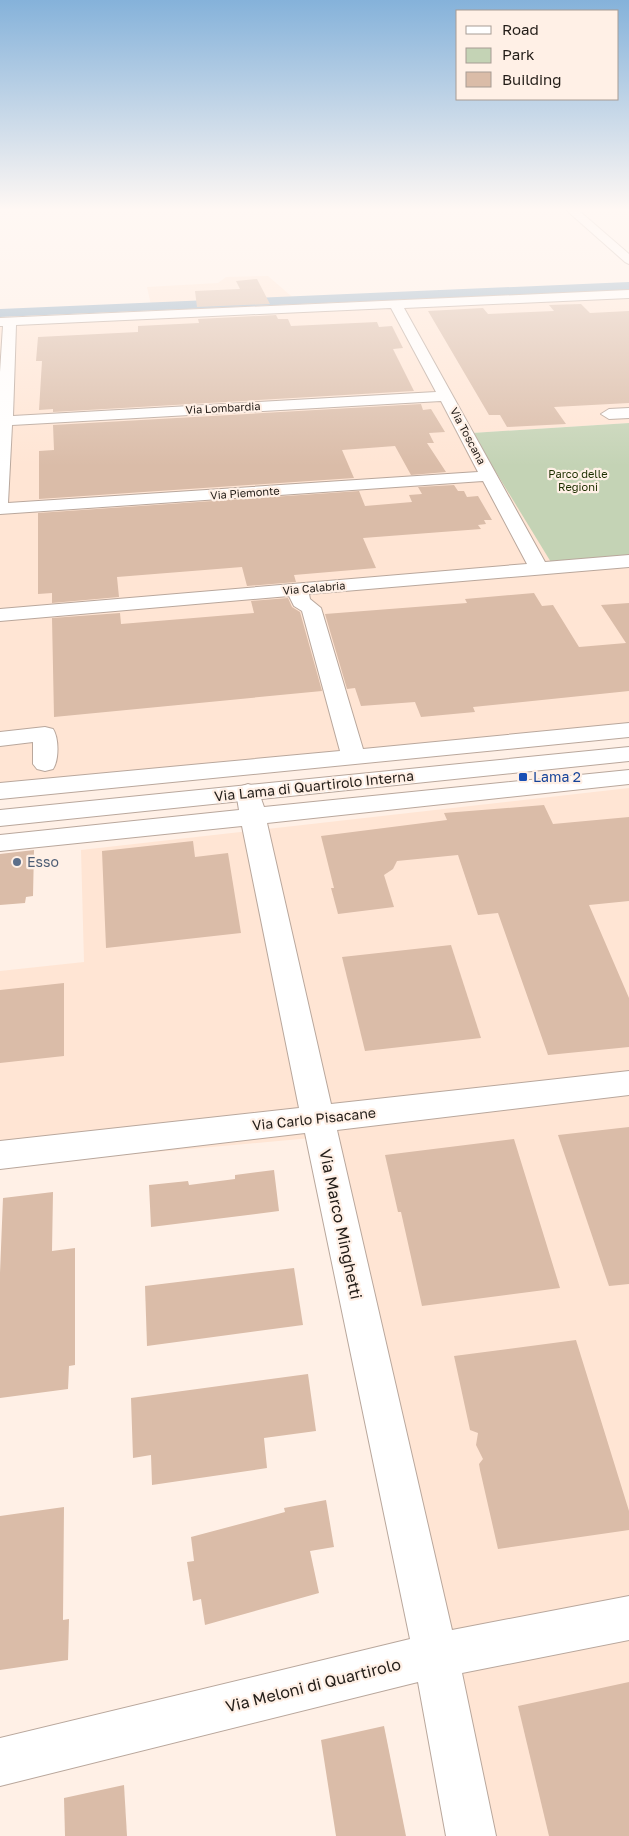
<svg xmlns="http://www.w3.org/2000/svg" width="629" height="1836" viewBox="0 0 629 1836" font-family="'Golos Text',sans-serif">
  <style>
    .built { fill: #ffe5d4 }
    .green { fill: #c4d3b5 }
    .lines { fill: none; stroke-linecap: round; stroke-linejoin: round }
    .canal { fill: #92aec4; fill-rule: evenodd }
    .building { fill: #dabca8 }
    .minor-casing { stroke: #b9a79c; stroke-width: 2 }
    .major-casing { stroke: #b9a79c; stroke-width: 2 }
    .minor { fill: #fff; fill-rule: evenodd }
    .major { fill: #fff; fill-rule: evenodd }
    .transit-dot { fill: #1a4fb4; stroke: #fff0e6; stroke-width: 2 }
    .service-dot { fill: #5c6f8a; stroke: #fff0e6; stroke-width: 2 }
    .labels { text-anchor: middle; stroke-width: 4.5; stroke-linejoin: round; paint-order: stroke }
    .far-street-label { font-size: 11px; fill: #231d18; stroke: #fff0e6 }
    .far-park-label { font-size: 11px; fill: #1d2f00; stroke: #fff0e6 }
    .transit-label { font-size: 14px; fill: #164399; stroke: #fff0e6; text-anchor: start }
    .street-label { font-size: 14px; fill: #231d18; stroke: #fff0e6 }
    .service-label { font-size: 14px; fill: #4e5e75; stroke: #fff0e6; text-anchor: start }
    .near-street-label { font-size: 16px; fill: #231d18; stroke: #fff0e6 }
  </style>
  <rect width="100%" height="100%" fill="#fff0e6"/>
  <!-- built -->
  <g class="built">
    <polygon points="268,276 297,301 629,287 629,423 472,433 629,566 629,730 0,790 0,321 153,314 147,287 218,283 226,277"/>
    <polygon points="629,788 629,1836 485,1836 311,1138 0,1166 0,971 84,962 81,850"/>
  </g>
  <!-- green -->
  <polygon class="green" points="629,423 629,566 557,572 472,433"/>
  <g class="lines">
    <!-- canal -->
    <polygon class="canal" points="629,282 629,290 0,317 0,309"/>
  </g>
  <!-- building -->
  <g class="building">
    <polygon points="257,279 270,304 197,307 195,291 240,289 236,281"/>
    <polygon points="581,304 590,313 629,311 629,403 554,407 566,424 507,427 500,415 489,415 428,311 483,308 488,314 554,311 549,305"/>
    <polygon points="276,315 278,319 288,319 291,326 377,322 379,327 392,326 403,348 393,349 414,391 53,412 53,409 39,410 42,361 36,361 38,337 138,332 138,326 199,323 198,319"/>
    <polygon points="421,404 423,410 431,409 445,432 429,433 434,443 427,443 446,472 411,475 395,446 342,450 354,478 39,499 39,451 54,450 53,425"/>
    <polygon points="454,485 458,491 464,491 467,497 478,496 492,520 484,520 486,524 478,525 481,529 363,538 376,568 294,575 296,582 247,586 242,567 117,577 119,597 52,603 52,593 38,594 38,513 359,491 365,506 412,502 409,495 422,494 418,487"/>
    <polygon points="534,593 542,606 553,605 579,647 626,643 601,605 629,603 629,691 473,707 475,712 421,717 415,702 361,706 355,688 347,689 325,614 467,603 465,599"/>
    <polygon points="288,598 292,607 300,612 322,691 54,717 52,618 120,613 121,624 254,613 251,601"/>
    <polygon points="544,805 553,824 629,817 629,901 589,905 629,998 629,1047 548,1055 498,913 478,915 458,855 397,861 393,869 384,875 394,907 338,914 331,888 334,888 321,836 447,820 444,813"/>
    <polygon points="193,841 195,857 228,853 241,933 106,948 102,851"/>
    <polygon points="34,850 33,896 26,897 25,903 0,905 0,854"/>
    <polygon points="451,945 481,1038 365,1051 342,957"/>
    <polygon points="64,983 64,1056 0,1063 0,990"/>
    <polygon points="629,1127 629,1284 609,1286 558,1135"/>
    <polygon points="514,1139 560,1288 422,1306 401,1212 398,1212 385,1155"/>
    <polygon points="274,1170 279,1211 151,1227 149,1185 188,1181 189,1185 235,1179 235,1175"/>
    <polygon points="53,1192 52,1251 75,1248 75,1365 69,1366 68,1389 0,1398 0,1273 3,1198"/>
    <polygon points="294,1268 303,1325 147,1346 145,1286"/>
    <polygon points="576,1340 629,1511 629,1530 498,1549 480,1470 479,1464 483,1459 476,1445 478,1433 470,1430 454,1356"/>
    <polygon points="308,1374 316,1431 264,1438 267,1468 152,1485 151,1455 133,1458 131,1398"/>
    <polygon points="326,1500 334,1547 310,1551 319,1593 205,1625 201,1599 193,1601 187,1562 194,1561 191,1537 285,1512 284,1508"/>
    <polygon points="64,1507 63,1620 69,1619 68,1660 0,1670 0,1516"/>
    <polygon points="629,1682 629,1836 549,1836 518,1706"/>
    <polygon points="384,1726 406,1836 336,1836 321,1740"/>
    <polygon points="124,1785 127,1836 65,1836 64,1798"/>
  </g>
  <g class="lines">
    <defs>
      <g id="minor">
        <polygon points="565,209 577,209 629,254 629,264 625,262"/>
        <path d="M 629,290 L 629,298 L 404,308 L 545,562 L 629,555 L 629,567 L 309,594 L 310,599 L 321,608 L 363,749 L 629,723 L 629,737 L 0,799 L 0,783 L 340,751 L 302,611 L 294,606 L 289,596 L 0,621 L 0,609 L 527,564 L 483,481 L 0,514 L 0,372 L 3,326 L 0,326 L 0,318 ZM 391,308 L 436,392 L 13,416 L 16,325 ZM 441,401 L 478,472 L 8,503 L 12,425 Z"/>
        <polygon points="629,408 629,418 609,419 601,414 609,409"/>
        <path d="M 45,727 L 53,729 C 59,738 59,760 53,769 L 45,771 L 37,769 L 33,764 L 33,742 L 0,746 L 0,732 Z"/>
        <polygon points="629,770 629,784 267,823 331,1104 629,1071 629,1095 337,1130 452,1630 629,1596 629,1640 462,1673 496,1836 446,1836 418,1682 0,1786 0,1738 410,1639 305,1133 0,1169 0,1141 299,1108 242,826 0,851 0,835 239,810 236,792 239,787 248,784 257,787 264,807"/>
      </g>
      <polygon id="major" points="629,747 629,761 0,826 0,810"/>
    </defs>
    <!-- minor casing -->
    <use href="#minor" class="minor-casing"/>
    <!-- major casing -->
    <use href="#major" class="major-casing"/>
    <!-- minor -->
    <use href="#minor" class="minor"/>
    <!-- major -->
    <use href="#major" class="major"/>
  </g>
  <!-- sky -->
  <linearGradient id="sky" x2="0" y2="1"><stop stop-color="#85b2da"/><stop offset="0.45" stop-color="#fff8f4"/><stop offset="1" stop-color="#fff8f4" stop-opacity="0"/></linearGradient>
  <rect width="629" height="466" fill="url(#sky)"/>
  <!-- markers -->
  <rect class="transit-dot" x="518" y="772" width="10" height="10" rx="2.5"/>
  <circle class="service-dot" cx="17" cy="862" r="5"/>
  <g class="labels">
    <!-- far-street labels -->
    <g class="far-street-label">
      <text transform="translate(223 408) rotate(-3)" y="4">Via Lombardia</text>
      <text transform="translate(468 436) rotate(62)" y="4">Via Toscana</text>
      <text transform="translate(245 493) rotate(-4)" y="4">Via Piemonte</text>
      <text transform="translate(314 588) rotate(-5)" y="4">Via Calabria</text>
    </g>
    <!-- far-park labels -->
    <g class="far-park-label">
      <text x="578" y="478">Parco delle<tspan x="578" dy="13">Regioni</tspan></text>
    </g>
    <!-- transit labels -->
    <g class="transit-label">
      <text x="533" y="782">Lama 2</text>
    </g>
    <!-- street labels -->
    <g class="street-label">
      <text transform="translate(314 786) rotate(-6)" y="5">Via Lama di Quartirolo Interna</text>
      <text transform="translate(314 1119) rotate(-6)" y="5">Via Carlo Pisacane</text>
    </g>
    <!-- service labels -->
    <g class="service-label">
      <text x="27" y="867">Esso</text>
    </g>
    <!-- near-street labels -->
    <g class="near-street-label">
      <text transform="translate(341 1224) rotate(78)" y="6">Via Marco Minghetti</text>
      <text transform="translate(313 1685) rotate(-14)" y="6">Via Meloni di Quartirolo</text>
    </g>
  </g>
  <!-- legend -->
  <rect x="456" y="10" width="162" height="90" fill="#fff0e6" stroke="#a79c94"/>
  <rect x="466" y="26" width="25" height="8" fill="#ffffff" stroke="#a79c94"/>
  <text x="502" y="35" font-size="15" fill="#231d18">Road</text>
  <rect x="466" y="48" width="25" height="15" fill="#c4d3b5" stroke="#a79c94"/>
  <text x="502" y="60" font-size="15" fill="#231d18">Park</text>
  <rect x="466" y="72" width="25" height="15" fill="#dabca8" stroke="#a79c94"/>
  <text x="502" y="85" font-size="15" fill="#231d18">Building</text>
</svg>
